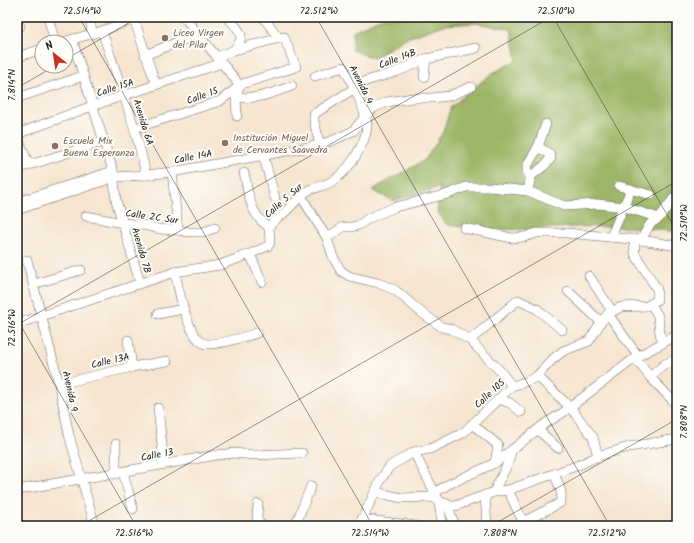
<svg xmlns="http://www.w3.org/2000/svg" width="694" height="543" viewBox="0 0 694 543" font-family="Kalam,sans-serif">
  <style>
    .forest { fill: #9cb566; stroke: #5c6841 }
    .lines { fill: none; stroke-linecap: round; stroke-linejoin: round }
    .minor-casing { stroke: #68625b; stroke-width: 10 }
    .highway-casing { stroke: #68625b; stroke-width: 14 }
    .minor { stroke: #fff; stroke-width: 9 }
    .highway { stroke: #fff; stroke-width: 13 }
    .ticks { fill: none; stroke: #1c1c1c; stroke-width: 1; stroke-opacity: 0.45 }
    .education-dot { fill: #8d6e63; stroke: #fdfcf7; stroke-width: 1.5 }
    .labels { text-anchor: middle; stroke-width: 4; stroke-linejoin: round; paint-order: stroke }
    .education-label { font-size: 10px; fill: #785e54; stroke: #fdfcf7; text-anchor: start }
    .street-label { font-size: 10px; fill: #1c1c1c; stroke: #fdfcf7 }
    .neatline { fill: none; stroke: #1c1c1c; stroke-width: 1.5 }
    .ticks-label { font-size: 10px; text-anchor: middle; fill: #1c1c1c }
  </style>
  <rect width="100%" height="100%" fill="#fdfcf7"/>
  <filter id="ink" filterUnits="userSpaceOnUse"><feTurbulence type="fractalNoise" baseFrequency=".025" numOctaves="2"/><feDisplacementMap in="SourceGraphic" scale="8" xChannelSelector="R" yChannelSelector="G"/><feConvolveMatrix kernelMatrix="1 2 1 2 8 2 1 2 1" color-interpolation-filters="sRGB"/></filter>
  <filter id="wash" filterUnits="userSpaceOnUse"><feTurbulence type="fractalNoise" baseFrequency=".012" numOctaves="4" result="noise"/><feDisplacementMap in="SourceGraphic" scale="16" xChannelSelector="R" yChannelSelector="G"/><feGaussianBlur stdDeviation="0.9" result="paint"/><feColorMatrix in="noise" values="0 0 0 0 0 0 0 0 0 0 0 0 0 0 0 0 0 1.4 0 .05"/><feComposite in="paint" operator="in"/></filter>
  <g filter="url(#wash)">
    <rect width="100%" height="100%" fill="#f6e5d0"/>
    <!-- forest -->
    <path class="forest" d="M 383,17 L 677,17 L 677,232 C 645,227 612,226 579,227 C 545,228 511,231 478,229 C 467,228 457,226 447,225 L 437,211 L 440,187 L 393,201 L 372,190 L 425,160 L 443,132 L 451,107 L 491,74 L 517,60 L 511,29 L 475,23 L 444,25 L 404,39 L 374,58 L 352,50 L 353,31 Z"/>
  </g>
  <g filter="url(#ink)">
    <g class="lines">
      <defs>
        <g id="minor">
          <polyline points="48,17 55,42"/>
          <polyline points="90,17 92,34"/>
          <polyline points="184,17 235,79 239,87 236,97 237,116"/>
          <path d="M 227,17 C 239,31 248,33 234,50"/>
          <polyline points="263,17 279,38"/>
          <polyline points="134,19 156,85"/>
          <polyline points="17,27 20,26"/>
          <path d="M 102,31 C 118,79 136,126 146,175"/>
          <polyline points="72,39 113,171 116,200 140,283"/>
          <polyline points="63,42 102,31 140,17"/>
          <polyline points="145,55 198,34"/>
          <polyline points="17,57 42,49"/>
          <polyline points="424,77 426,59"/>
          <path d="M 236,97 C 258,100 272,93 292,86"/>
          <polyline points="17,98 83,76"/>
          <polyline points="135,128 220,101 242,84 296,67 284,37 234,50 217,57"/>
          <polyline points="17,134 92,106 222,63"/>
          <polyline points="17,136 29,165"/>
          <polyline points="320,145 314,121 314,114 366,81 396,72 426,59 476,48"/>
          <polyline points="263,154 275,198"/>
          <polyline points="17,169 105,141"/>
          <polyline points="172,172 178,230"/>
          <path d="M 244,173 C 249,194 249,214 269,227"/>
          <polyline points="531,176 544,166 551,158 550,154 538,147"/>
          <polyline points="619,186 651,195"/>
          <polyline points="528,191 531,176 527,172 527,166 538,147 546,124"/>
          <polyline points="301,196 327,238 333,257 341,271 349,276 378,283 395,290 422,313 442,327 451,329 470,340 501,372 512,386"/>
          <polyline points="17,202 113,171"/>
          <polyline points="17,210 115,177 146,175 172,172 320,145 336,139 353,131 370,111 375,107 387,102 413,98 432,98 449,96 471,87"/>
          <polyline points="86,216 123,223 143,225 159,229 178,230 189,232 203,232 215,228"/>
          <polyline points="464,228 512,238 524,237 537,233 567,233 641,240 677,246"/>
          <polyline points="611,237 631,189"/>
          <polyline points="327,238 343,227 351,227 359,225 369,218 395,207 448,194 466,187 490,187 528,191 564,206 598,204 625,207 659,218"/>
          <polyline points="641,240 650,224 659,218 674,198"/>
          <polyline points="250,254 262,282"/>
          <polyline points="27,260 59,384 69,435 95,526"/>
          <path d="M 175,272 C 178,287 188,341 206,344 C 219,345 244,337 257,333"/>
          <polyline points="589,276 612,311"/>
          <polyline points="34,284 81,270"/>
          <polyline points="568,291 601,322"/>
          <polyline points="651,304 658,316 660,334 663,343"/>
          <polyline points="158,314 183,309"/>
          <polyline points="608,314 638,356"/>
          <path d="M 17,324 L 175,272 L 220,265 L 250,254 L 268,246 L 270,243 L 269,227 C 273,221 279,217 284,213 C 293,205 299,196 309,190 C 319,186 329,185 337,178 C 350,168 366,143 367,126 C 367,113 351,79 343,67 L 315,76"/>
          <polyline points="128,340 132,367"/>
          <polyline points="470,340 518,300 537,309 562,330"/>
          <polyline points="635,358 650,377 677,405"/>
          <polyline points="537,376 570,407 593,437 598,456"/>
          <polyline points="650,377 665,364 677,359"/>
          <polyline points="59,384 132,367 167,361"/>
          <polyline points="499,399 510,403 521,412"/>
          <polyline points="158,408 164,464"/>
          <polyline points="472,424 498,445 495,463"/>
          <polyline points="538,430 558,448"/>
          <polyline points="116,444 116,474"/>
          <polyline points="414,452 438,499 443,526"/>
          <polyline points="123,472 133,509"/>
          <polyline points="17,490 217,455 234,453 255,455 302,453"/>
          <polyline points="508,490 525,526"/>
          <polyline points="375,492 402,498 431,497 451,506 455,506 494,492 508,490 579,465 598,456 629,447 677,439"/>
          <path d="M 494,492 C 499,479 509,466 511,452"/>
          <polyline points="485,495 487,526"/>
          <polyline points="431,497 434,493 449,484 495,463 546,423 561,414 635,358 677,335"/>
          <polyline points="258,504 257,517 258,523 264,526"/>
          <polyline points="447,504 455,526"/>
          <polyline points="362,519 416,526"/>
          <path d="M 523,522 L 560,503 C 564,493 558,483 554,474"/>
          <polyline points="295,526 311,486"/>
          <polyline points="359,526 381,479 390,466 414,452 430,449 463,433 512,386 528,381 537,376 553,359 563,351 589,341 601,322 608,314 621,307 647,306 657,300 657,289 635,254 634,239"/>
        </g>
        <polyline id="highway" points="17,525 18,526"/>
      </defs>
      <!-- minor casing -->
      <use href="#minor" class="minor-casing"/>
      <!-- highway casing -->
      <use href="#highway" class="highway-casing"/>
      <!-- minor -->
      <use href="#minor" class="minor"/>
      <!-- highway -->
      <use href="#highway" class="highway"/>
    </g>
  </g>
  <!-- ticks -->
  <path class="ticks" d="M 79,17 L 373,526M 316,17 L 610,526M 553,17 L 677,232M 66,59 L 139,17M 17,88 L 55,66M 17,319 L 136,526M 17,325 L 551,17M 80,526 L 677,181M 491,526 L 677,419"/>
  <!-- markers -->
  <g class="education-dot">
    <circle cx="165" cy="38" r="4"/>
    <circle cx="225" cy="143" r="4"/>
    <circle cx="55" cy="146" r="4"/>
  </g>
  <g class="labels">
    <!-- education labels -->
    <g class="education-label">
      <text x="173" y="36">Liceo Virgen<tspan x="173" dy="12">del Pilar</tspan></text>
      <text x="233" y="141">Institución Miguel<tspan x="233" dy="12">de Cervantes Saavedra</tspan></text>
      <text x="63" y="144">Escuela Mix<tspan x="63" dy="12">Buena Esperanza</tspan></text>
    </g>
    <!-- street labels -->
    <g class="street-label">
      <text transform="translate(397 58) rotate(-21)" y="4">Calle 14B</text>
      <text transform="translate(362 84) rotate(63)" y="4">Avenida 4</text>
      <text transform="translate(115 87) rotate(-18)" y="4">Calle 15A</text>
      <text transform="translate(202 95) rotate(-20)" y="4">Calle 15</text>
      <text transform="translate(144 122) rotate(73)" y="4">Avenida 6A</text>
      <text transform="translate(193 156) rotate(-11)" y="4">Calle 14A</text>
      <text transform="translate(283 200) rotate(-41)" y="4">Calle 5 Sur</text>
      <text transform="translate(152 216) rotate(8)" y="4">Calle 2C Sur</text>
      <text transform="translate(142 250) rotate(74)" y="4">Avenida 7B</text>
      <text transform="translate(110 360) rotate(-13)" y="4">Calle 13A</text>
      <text transform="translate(71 391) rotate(78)" y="4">Avenida 9</text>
      <text transform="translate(489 393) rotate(-43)" y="4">Calle 10S</text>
      <text transform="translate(157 454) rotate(-11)" y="4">Calle 13</text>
    </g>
  </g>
  <!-- margin -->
  <rect width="694" height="543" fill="none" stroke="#fdfcf7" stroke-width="44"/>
  <!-- north arrow -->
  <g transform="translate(54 54) rotate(330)"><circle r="19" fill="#fdfcf7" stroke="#a3a29f"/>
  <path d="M0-3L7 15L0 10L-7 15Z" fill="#c8321e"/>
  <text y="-6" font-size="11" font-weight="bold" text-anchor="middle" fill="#1c1c1c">N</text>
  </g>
  <rect x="22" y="22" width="650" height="499" class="neatline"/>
  <g class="ticks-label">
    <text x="82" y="14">72.514°W</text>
    <text x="319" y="14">72.512°W</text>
    <text x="556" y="14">72.510°W</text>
    <text transform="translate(11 85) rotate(-90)" y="4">7.814°N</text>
    <text transform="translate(683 223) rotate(-90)" y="4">72.510°W</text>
    <text transform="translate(11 328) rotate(-90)" y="4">72.516°W</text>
    <text transform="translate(683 422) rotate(-90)" y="4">7.808°N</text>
    <text x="134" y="536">72.516°W</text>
    <text x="370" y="536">72.514°W</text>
    <text x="500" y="536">7.808°N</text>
    <text x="607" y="536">72.512°W</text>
  </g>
</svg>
